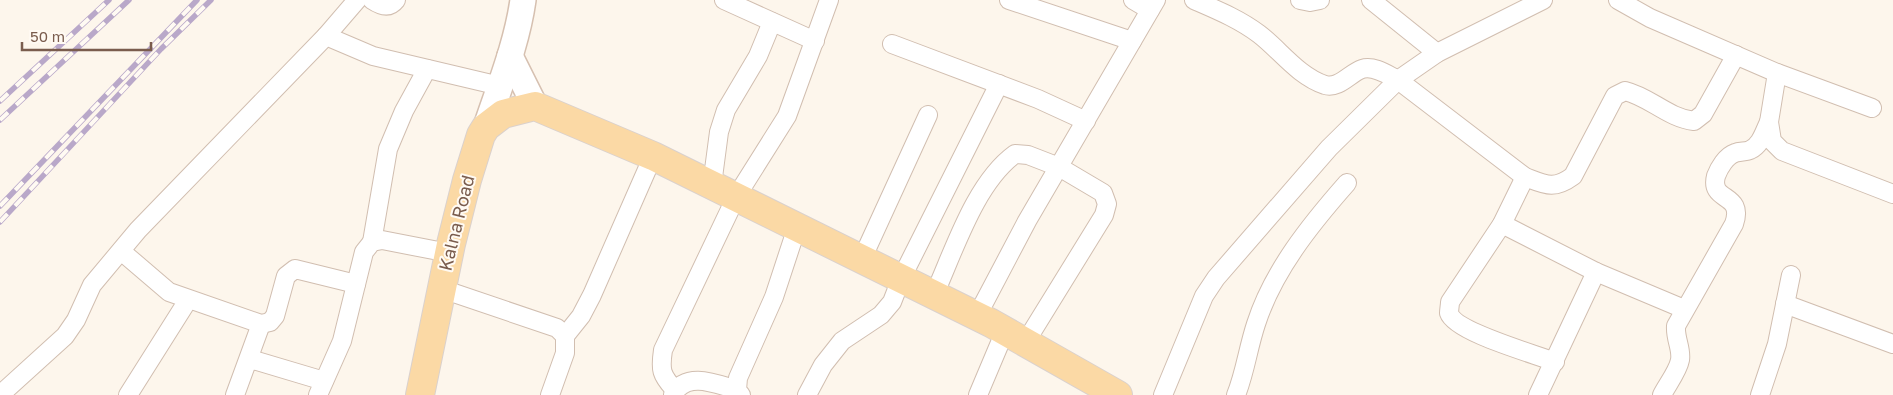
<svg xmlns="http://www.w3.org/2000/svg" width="1893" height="395" viewBox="0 0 1893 395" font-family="'Golos Text',sans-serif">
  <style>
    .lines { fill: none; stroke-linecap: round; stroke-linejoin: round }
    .street-casing { stroke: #d1beb0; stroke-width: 20 }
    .secondary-casing { stroke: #d6c0b0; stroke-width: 28 }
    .primary-casing { stroke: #dad1cd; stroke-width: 30 }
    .street { stroke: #fff; stroke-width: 18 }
    .secondary { stroke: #fff; stroke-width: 25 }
    .primary { stroke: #fbd9a5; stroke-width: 28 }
    .rail-casing { stroke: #b9a8c9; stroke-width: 5.5 }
    .rail { stroke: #fffaf3; stroke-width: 4; stroke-dasharray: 11; stroke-linecap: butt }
    .labels { text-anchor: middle; stroke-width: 4; stroke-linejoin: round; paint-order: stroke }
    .street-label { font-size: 18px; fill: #7a5c4d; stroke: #fffaf3 }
  </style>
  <rect width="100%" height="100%" fill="#fdf6ec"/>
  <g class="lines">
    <defs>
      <g id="street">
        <path d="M 372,0 C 381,6 389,9 396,0"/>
        <polyline points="724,0 815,41"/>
        <polyline points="1009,0 1132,41"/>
        <polyline points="1133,0 1150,10"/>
        <path d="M 1194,0 C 1217,10 1239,19 1259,34 C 1280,50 1298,76 1325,85 C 1339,89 1350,73 1362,69 C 1374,65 1388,75 1398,80 L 1525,177 C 1546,185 1554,190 1573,176 L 1615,96 L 1625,91 C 1650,97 1668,118 1694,121 L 1703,114 L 1736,55"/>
        <polyline points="1300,0 1310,2 1320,0"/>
        <polyline points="1371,0 1437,53"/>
        <polyline points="1618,0 1650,18 1777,73 1872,108"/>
        <polyline points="326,36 357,0"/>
        <polyline points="892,44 1038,99 1086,121"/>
        <polyline points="1777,73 1769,122 1772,141 1782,151 1893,194"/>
        <path d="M 1525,177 L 1502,224 L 1450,302 C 1450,305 1449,310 1449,313 C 1455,332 1535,354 1555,362"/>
        <polyline points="712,185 719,132 726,110 758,56 772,22"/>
        <polyline points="1502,224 1596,272 1684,309"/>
        <polyline points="372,242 388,149 404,111 427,69"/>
        <polyline points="121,251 169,292 261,324 270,322 275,316 286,276 295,269 356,284"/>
        <polyline points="862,259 928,115"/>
        <polyline points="442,289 557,328 565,336 565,353 550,395"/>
        <path d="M 934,295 C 954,251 975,183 1015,154 L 1028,155 L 1059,167 L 1103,193 L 1107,204 L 1104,215 L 1025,343"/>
        <polyline points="1785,304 1893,344"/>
        <polyline points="977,316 1027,221 1156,0"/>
        <polyline points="565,336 581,316 592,295 653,156"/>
        <polyline points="250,359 324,381"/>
        <path d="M 675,390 C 661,375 660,370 663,350 L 736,197 L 787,116 L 829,0"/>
        <polyline points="0,395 65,336 76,320 92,285 138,230 326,36 373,56 500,86"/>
        <polyline points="128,395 188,300"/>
        <polyline points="235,395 261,324"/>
        <polyline points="318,395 342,341 364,252 372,242 382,240 449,253"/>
        <path d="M 673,395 C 686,370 717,384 737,390"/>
        <polyline points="741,395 737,390 738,378 774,297 797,227"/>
        <polyline points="807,395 823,365 842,341 881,315 892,302 901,279 999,84"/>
        <polyline points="978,395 1005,331"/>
        <polyline points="1163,395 1204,296 1216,278 1329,148 1398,80 1437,53 1543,0"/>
        <path d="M 1236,395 C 1245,373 1248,348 1256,324 C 1273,271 1310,225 1347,183"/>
        <polyline points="1538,395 1596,272"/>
        <path d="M 1662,395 C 1667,385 1678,371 1680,360 C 1682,349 1675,339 1676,326 L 1734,224 C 1745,192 1709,203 1716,176 C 1719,168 1726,156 1735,153 C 1740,151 1746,152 1750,150 C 1761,145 1764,132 1769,122"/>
        <polyline points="1760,395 1777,344 1791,275"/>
      </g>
      <g id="secondary">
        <polyline points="510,56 535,106"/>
        <path d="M 486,127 C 500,85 517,43 523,0"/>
      </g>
      <polyline id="primary" points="420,395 451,244 467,180 481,135 486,127 503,114 535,106 653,156 991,323 1118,395"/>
    </defs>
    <!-- street casing -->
    <use href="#street" class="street-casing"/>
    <!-- secondary casing -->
    <use href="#secondary" class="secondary-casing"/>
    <!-- primary casing -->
    <use href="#primary" class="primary-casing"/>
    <!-- street -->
    <use href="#street" class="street"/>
    <!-- secondary -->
    <use href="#secondary" class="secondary"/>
    <!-- primary -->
    <use href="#primary" class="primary"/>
    <defs>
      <g id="rail">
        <polyline points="0,101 109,0"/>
        <polyline points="0,120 129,0"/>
        <polyline points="0,206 197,0"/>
        <polyline points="0,222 161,49 211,0"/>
      </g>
    </defs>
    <!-- rail casing -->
    <use href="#rail" class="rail-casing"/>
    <!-- rail -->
    <use href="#rail" class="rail"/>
  </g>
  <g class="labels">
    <!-- street labels -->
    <g class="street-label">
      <text transform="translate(457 223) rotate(-76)" y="6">Kalna Road</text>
    </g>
  </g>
  <!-- scale -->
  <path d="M22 42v8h129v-8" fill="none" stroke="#7a5c4d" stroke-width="2.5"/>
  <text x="30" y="42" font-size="15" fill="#7a5c4d" stroke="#fffaf3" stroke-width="4" paint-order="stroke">50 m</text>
</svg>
